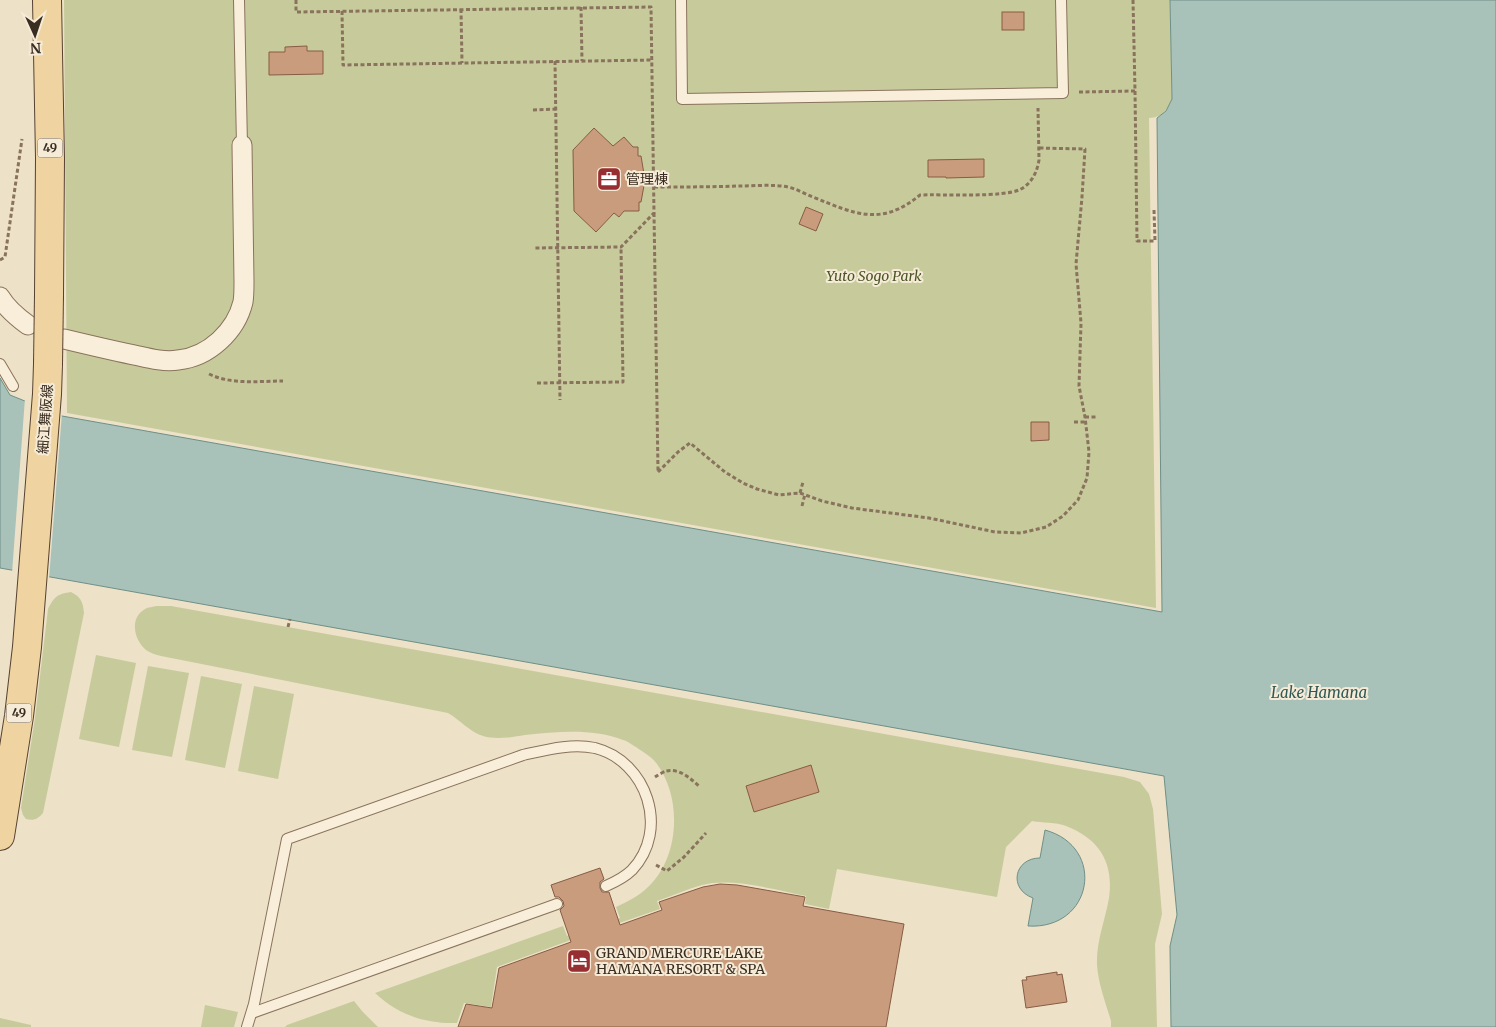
<svg xmlns="http://www.w3.org/2000/svg" width="1496" height="1027" viewBox="0 0 1496 1027" font-family="Merriweather,'Noto Sans JP',serif">
  <style>
    .green { fill: #c7cb9b }
    .water { fill: #a8c1b9; stroke: #6f9087 }
    .pier { fill: #ede1c7 }
    .building { fill: #ca9c7e; stroke: #875c43 }
    .lines { fill: none; stroke-linecap: round; stroke-linejoin: round }
    .service-casing { stroke: #89735d; stroke-width: 12 }
    .minor-casing { stroke: #89735d; stroke-width: 21 }
    .primary-casing { stroke: #574131; stroke-width: 30 }
    .path { stroke: #89735d; stroke-width: 3; stroke-dasharray: 4 2.5; stroke-linecap: butt }
    .service { stroke: #f8eeda; stroke-width: 10 }
    .minor { stroke: #f8eeda; stroke-width: 19 }
    .primary { stroke: #efd4a1; stroke-width: 28 }
    .primary-bridge-casing { stroke: #574131; stroke-width: 30; stroke-linecap: butt }
    .primary-bridge { stroke: #efd4a1; stroke-width: 28 }
    .labels { text-anchor: middle; stroke-width: 4; stroke-linejoin: round; paint-order: stroke }
    .shield { fill: #f5ebd7; stroke: #716557; stroke-width: 1 }
    .shield-label { font-size: 12px; font-weight: bold; fill: #392c20 }
    .poi-label { font-size: 14px; fill: #392c20; stroke: #f5ebd7; text-anchor: start }
    .park-label { font-size: 14px; font-style: italic; fill: #4b5527; stroke: #f5ebd7 }
    .street-label { font-size: 14px; fill: #392c20; stroke: #f5ebd7 }
    .water-label { font-size: 15px; font-style: italic; fill: #305955; stroke: #f5ebd7 }
  </style>
  <rect width="100%" height="100%" fill="#ede1c7"/>
  <!-- green -->
  <g class="green">
    <path d="M 64,0 L 1170,0 L 1172,100 C 1166,111 1163,117 1149,118 L 1156,608 L 67,413 Z"/>
    <path d="M 71,592 C 81,597 83,602 84,613 L 43,813 C 38,819 34,821 26,819 L 23,815 L 21,808 L 35,718 L 48,609 C 54,597 57,594 71,592 Z"/>
    <path d="M 157,606 L 171,606 L 1124,777 L 1140,782 L 1149,794 L 1153,809 L 1162,914 L 1155,944 L 1157,1027 L 1111,1027 L 1111,1021 C 1106,1004 1098,983 1097,965 C 1096,942 1105,921 1109,898 C 1114,862 1099,839 1066,826 C 1056,822 1042,823 1032,821 L 1006,847 L 997,897 L 837,869 L 829,909 L 805,904 L 806,896 C 776,890 732,877 702,885 C 687,889 672,896 657,901 L 660,909 L 608,927 L 606,922 L 620,918 L 616,907 C 627,902 639,896 648,887 C 680,857 682,798 657,764 C 652,757 643,752 636,747 C 632,745 628,741 623,740 C 591,728 558,732 525,735 C 512,737 496,740 483,736 C 470,732 460,720 448,713 L 161,656 C 156,655 150,653 146,650 C 134,640 129,618 145,609 C 148,607 153,607 157,606 Z"/>
    <polygon points="96,655 136,663 119,747 79,739"/>
    <polygon points="148,666 189,673 172,757 132,750"/>
    <polygon points="201,676 242,684 225,768 185,760"/>
    <polygon points="254,686 294,694 278,779 238,771"/>
    <path d="M 563,926 L 567,936 L 580,932 L 582,936 L 497,967 L 491,1007 L 464,1003 L 457,1023 C 426,1024 398,1015 375,993 Z"/>
    <polygon points="354,1001 362,1011 378,1027 285,1027 287,1025"/>
    <polygon points="205,1005 238,1012 234,1027 201,1027"/>
    <polygon points="0,1018 31,1025 31,1027 0,1027"/>
  </g>
  <!-- water -->
  <g class="water">
    <polygon points="1170,0 1496,0 1496,1027 1171,1027 1170,946 1177,915 1164,776 0,568 0,378 10,395 62,416 1162,612 1157,118 1166,111 1172,99"/>
    <path d="M 1045,830 C 1107,847 1093,930 1028,926 L 1033,898 C 1008,889 1014,858 1040,858 Z"/>
  </g>
  <!-- pier -->
  <polygon class="pier" points="25,398 62,413 49,579 12,573"/>
  <!-- building -->
  <g class="building">
    <rect x="1002" y="12" width="22" height="18"/>
    <polygon points="307,46 307,51 323,51 323,74 269,75 269,52 285,52 285,47"/>
    <polygon points="594,128 613,146 624,137 633,147 638,147 638,156 641,156 645,180 641,202 639,202 639,211 624,211 619,217 614,213 596,232 574,211 573,150"/>
    <polygon points="984,159 984,177 946,178 946,177 928,177 928,160"/>
    <polygon points="806,207 823,214 816,231 799,224"/>
    <polygon points="1031,422 1049,422 1049,440 1031,441"/>
    <polygon points="811,765 819,792 754,812 746,786"/>
    <polygon points="600,868 604,879 600,882 600,888 602,892 609,892 620,925 662,910 659,902 703,887 720,884 737,885 805,897 803,906 904,924 886,1027 458,1027 466,1004 492,1008 499,968 571,942 560,910 564,906 563,901 559,897 555,897 551,885"/>
    <polygon points="1057,972 1057,975 1062,974 1067,1002 1026,1008 1022,980 1027,980 1026,977"/>
  </g>
  <g class="lines">
    <defs>
      <g id="service">
        <polyline points="239,0 242,145"/>
        <polyline points="681,0 682,99 1063,93 1061,0"/>
        <polyline points="0,364 13,386"/>
        <polyline points="252,1013 557,904"/>
        <path d="M 247,1027 L 254,1004 L 287,839 L 523,755 C 546,750 571,743 595,748 C 647,761 670,830 632,870 C 625,877 615,882 606,886"/>
      </g>
      <g id="minor">
        <path d="M 0,297 C 7,309 17,317 28,325"/>
        <path d="M 64,339 C 89,345 114,351 139,356 C 152,359 165,362 178,360 C 209,357 236,331 243,302 C 244,296 244,289 244,282 L 242,145"/>
      </g>
      <g id="primary">
        <polyline points="47,0 50,158 49,295"/>
        <polyline points="0,836 19,716 27,647 47,394 48,364"/>
      </g>
    </defs>
    <!-- service casing -->
    <use href="#service" class="service-casing"/>
    <!-- minor casing -->
    <use href="#minor" class="minor-casing"/>
    <!-- primary casing -->
    <use href="#primary" class="primary-casing"/>
    <!-- path -->
    <g class="path">
      <polyline points="296,0 296,12 651,7 654,213 621,247 535,248"/>
      <polyline points="581,7 582,61"/>
      <polyline points="461,9 462,63"/>
      <polyline points="342,11 343,65 652,60"/>
      <polyline points="555,61 560,400"/>
      <polyline points="1135,91 1137,241 1155,241 1154,210"/>
      <polyline points="1079,92 1135,91 1133,0"/>
      <polyline points="533,110 556,109"/>
      <path d="M 654,187 C 682,187 710,187 738,186 C 754,186 772,184 788,187 C 797,189 805,194 813,197 C 855,214 881,227 920,195 C 941,194 1005,198 1021,189 C 1032,183 1037,172 1039,160 L 1038,108"/>
      <polyline points="654,213 658,471"/>
      <polyline points="0,260 5,257 22,139"/>
      <path d="M 209,374 C 232,385 258,381 283,381"/>
      <polyline points="537,383 623,382 621,247"/>
      <polyline points="1085,417 1098,417"/>
      <polyline points="1074,422 1086,422"/>
      <polyline points="658,472 678,452 690,443 725,472 743,483 757,489 779,495 800,493 822,501 852,508 929,518 995,532 1021,533 1046,527 1063,516 1078,500 1087,478 1089,452 1085,417 1079,386 1081,323 1076,264 1082,197 1085,149 1039,148"/>
      <polyline points="800,493 803,482"/>
      <polyline points="802,506 805,494"/>
      <polyline points="288,627 290,619"/>
      <path d="M 655,777 C 658,775 663,772 666,771 C 680,768 691,779 700,787"/>
      <polyline points="656,865 667,871 684,857 706,833"/>
    </g>
    <!-- service -->
    <use href="#service" class="service"/>
    <!-- minor -->
    <use href="#minor" class="minor"/>
    <!-- primary -->
    <use href="#primary" class="primary"/>
    <defs>
      <polyline id="primary-bridge" points="48,364 49,295"/>
    </defs>
    <!-- primary-bridge casing -->
    <use href="#primary-bridge" class="primary-bridge-casing"/>
    <!-- primary-bridge -->
    <use href="#primary-bridge" class="primary-bridge"/>
  </g>
  <!-- icons -->
  <defs>
    <symbol id="office-square" viewBox="-11 -11 22 22"><rect x="-9" y="-9" width="18" height="18" rx="4" fill="#962e32" stroke="#f5ebd7"/><path d="M-6-3h4V-5.5h4V-3h4V5H-6ZM-1-4.5V-3h2v-1.5ZM-6 0V1H6V0Z" fill="#fff"/></symbol>
    <symbol id="hotel-square" viewBox="-11 -11 22 22"><rect x="-9" y="-9" width="18" height="18" rx="4" fill="#962e32" stroke="#f5ebd7"/><path d="M-6-4.5h1.5V1H6V5H4.5V3h-9V5H-6ZM-4 0a1.8 1.8 0 1 1 3.6 0ZM.5 0V-2.5h3Q6-2.5 6 0Z" fill="#fff"/></symbol>
  </defs>
  <g fill-rule="evenodd">
    <use href="#office-square" x="595" y="165" width="28" height="28"/>
    <use href="#hotel-square" x="565" y="947" width="28" height="28"/>
  </g>
  <g class="labels">
    <!-- shield labels -->
    <g class="shield">
      <rect x="37.5" y="138.5" width="25" height="19" rx="4"/>
      <rect x="6.5" y="703.5" width="25" height="19" rx="4"/>
    </g>
    <g class="shield-label">
      <text x="50" y="152">49</text>
      <text x="19" y="717">49</text>
    </g>
    <!-- poi labels -->
    <g class="poi-label">
      <text x="626" y="184">管理棟</text>
      <text x="596" y="958">GRAND MERCURE LAKE<tspan x="596" dy="16">HAMANA RESORT &amp; SPA</tspan></text>
    </g>
    <!-- park labels -->
    <g class="park-label">
      <text x="874" y="281">Yuto Sogo Park</text>
    </g>
    <!-- street labels -->
    <g class="street-label">
      <text transform="translate(45 419) rotate(-86)" y="5">細江舞阪線</text>
    </g>
    <!-- water labels -->
    <g class="water-label">
      <text x="1319" y="698">Lake Hamana</text>
    </g>
  </g>
  <!-- north arrow -->
  <g transform="translate(35 35) rotate(177)" stroke="#f5ebd7" stroke-width="4" paint-order="stroke">
  <path d="M0-4L9 19L0 12L-9 19Z" fill="#392c20"/>
  <text y="-8" font-size="14" font-weight="bold" text-anchor="middle" fill="#392c20">N</text>
  </g>
</svg>
